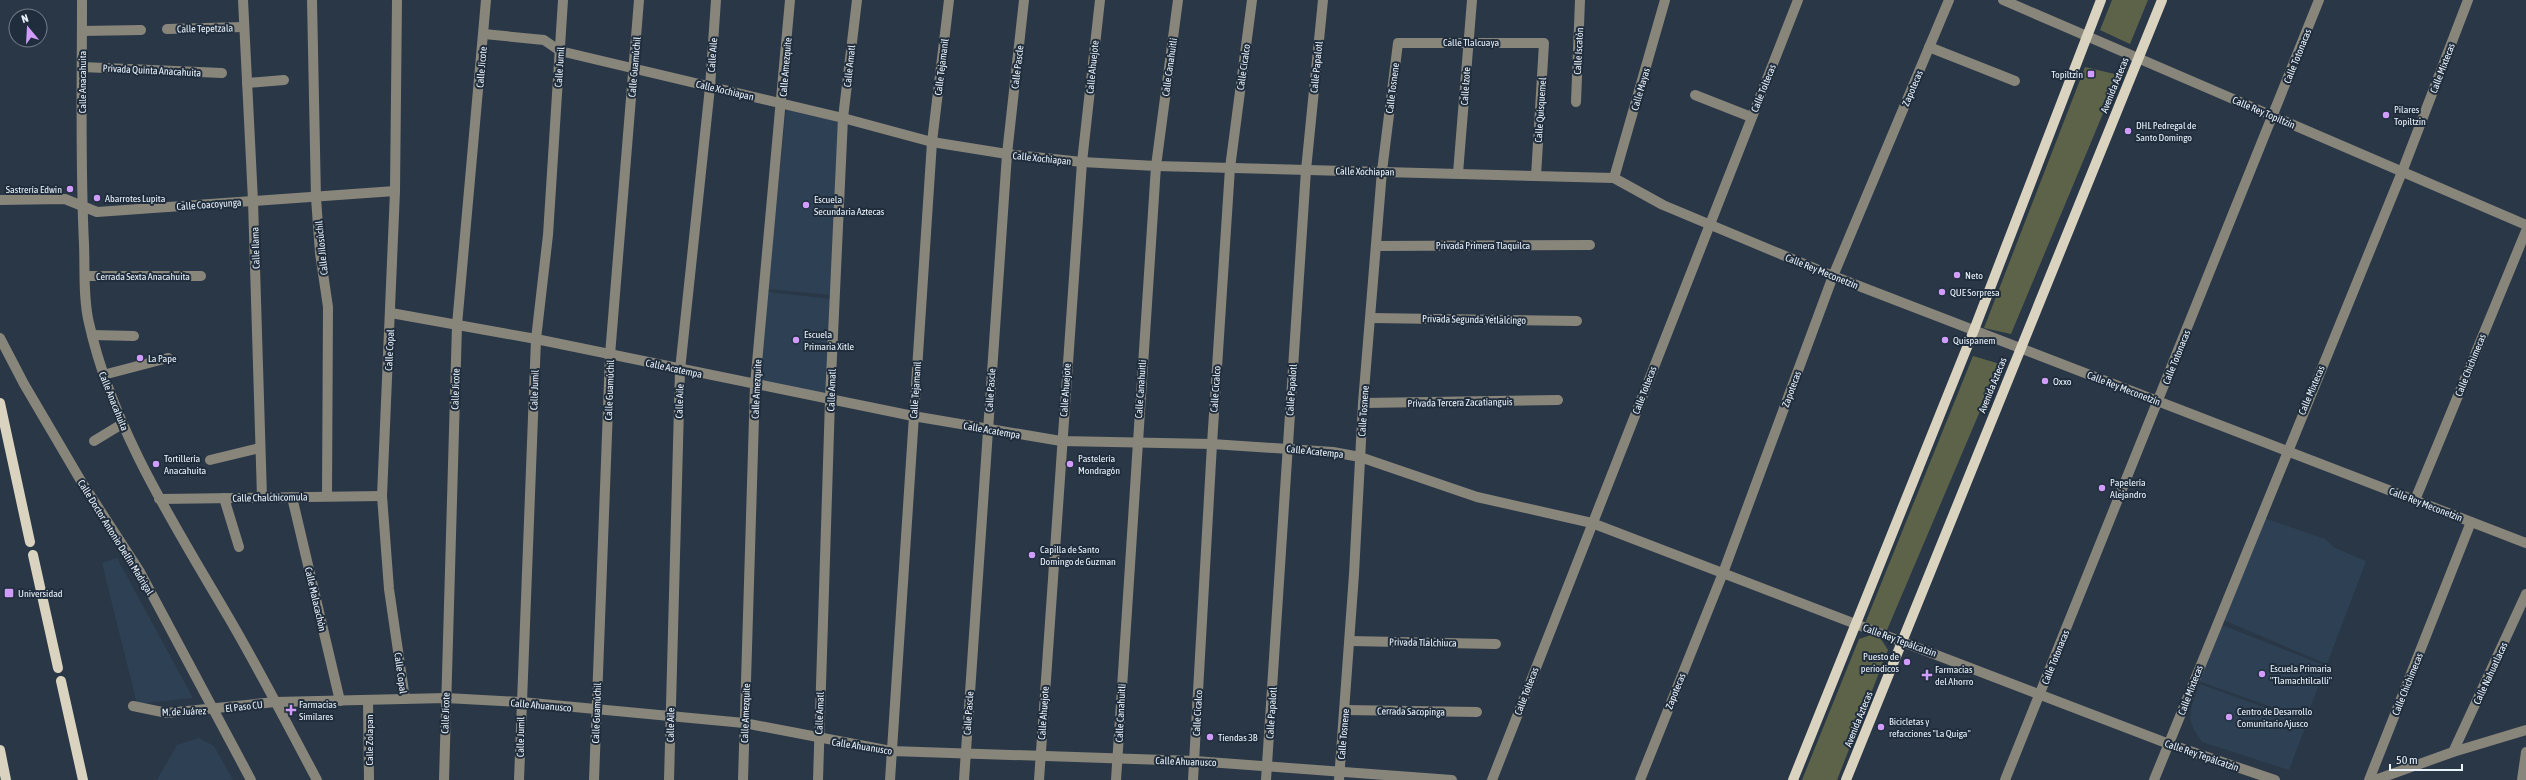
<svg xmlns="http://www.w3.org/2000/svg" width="2526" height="780" viewBox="0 0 2526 780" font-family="'Asap Condensed',sans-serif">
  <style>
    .built { fill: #2e4154 }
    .green { fill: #5d6348 }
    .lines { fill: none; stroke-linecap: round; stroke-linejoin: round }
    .minor { stroke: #88857b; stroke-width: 10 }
    .major { stroke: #dad3bf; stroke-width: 10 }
    .poi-dot { fill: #d09dff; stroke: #202d3c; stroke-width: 1.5 }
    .labels { text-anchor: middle; stroke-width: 4; stroke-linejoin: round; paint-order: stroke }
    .street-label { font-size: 10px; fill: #eaf3fc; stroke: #202d3c }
    .poi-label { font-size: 10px; fill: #eaf3fc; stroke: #202d3c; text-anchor: start }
  </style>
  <rect width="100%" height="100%" fill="#2a3746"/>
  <!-- built -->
  <g class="built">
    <polygon points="786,110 839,121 831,295 768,289"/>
    <polygon points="768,292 831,299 826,394 759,382"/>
    <polygon points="2264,518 2325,539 2335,548 2366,561 2327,664 2223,620"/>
    <polygon points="117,558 193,698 137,704 102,563"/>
    <polygon points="2222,625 2326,666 2306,719 2198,681"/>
    <polygon points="2200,684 2307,723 2289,770 2202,742 2194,730 2190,718 2192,704"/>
    <polygon points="199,738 214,746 233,780 157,780 177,745"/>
  </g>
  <!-- green -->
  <g class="green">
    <polygon points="2112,0 2148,0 2130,44 2100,30"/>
    <polygon points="2085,67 2119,75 2011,334 1984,328"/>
    <polygon points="1973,356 2000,364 1887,630 1877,631 1864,626"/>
    <polygon points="1877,633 1888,650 1837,780 1802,780 1859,639"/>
  </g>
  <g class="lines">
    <!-- minor -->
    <g class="minor">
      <path d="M 82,0 C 82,81 80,163 84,244 C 85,269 83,298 89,323 C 113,430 174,524 229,618 C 260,671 288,726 317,780"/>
      <polyline points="243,0 253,201 262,497"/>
      <polyline points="312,0 316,198 320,253 328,307 327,496"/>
      <polyline points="397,0 395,191 382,496 389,589 405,699"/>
      <polyline points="2003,0 2526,225"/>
      <polyline points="167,29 243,27"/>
      <polyline points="82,31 141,30"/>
      <polyline points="484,34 544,40 560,51 843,118 932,142 1007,154 1082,162 1156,166 1614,178 1663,205 1833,276 2526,543"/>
      <polyline points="1929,47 2015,81"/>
      <polyline points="82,67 222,73"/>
      <polyline points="247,83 284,80"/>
      <polyline points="1695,95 1751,117"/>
      <polyline points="1576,102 1580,0"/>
      <polyline points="1458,173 1472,0"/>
      <polyline points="1614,178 1665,0"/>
      <polyline points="0,200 65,199 97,212 395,191"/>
      <polyline points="1377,246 1590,245"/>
      <polyline points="85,276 201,276"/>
      <polyline points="391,313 536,339 913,416 1061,441 1212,444 1333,452 1360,457 1477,497 1592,523 2169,744 2275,780"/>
      <polyline points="1371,318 1577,321"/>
      <polyline points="92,335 134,336"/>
      <polyline points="0,338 24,384 81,481 140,572 251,780"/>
      <polyline points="103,375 168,358"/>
      <polyline points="1363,403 1558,400"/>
      <polyline points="94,441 122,424"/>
      <polyline points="210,460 260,448"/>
      <polyline points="292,497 340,701"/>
      <polyline points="224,498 239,547"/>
      <polyline points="159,499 382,496"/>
      <polyline points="2415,500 2526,231"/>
      <polyline points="1350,641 1496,644"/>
      <polyline points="368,700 369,780"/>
      <polyline points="133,706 167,713 275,702 446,698 521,702 744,723 891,751 1195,761 1452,780"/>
      <polyline points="1345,710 1477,712"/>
      <polyline points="2453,752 2526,594"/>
      <polyline points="444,780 457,325 486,0"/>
      <polyline points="519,780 536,339 548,235 563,0"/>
      <polyline points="594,780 610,355 639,0"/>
      <polyline points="669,780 680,370 710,87 716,0"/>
      <polyline points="743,780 755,385 790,0"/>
      <polyline points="818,780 830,400 843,118 857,0"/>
      <polyline points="890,780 932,142 949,0"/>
      <polyline points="964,780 1007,154 1024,0"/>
      <polyline points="1039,780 1082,162 1100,0"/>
      <polyline points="1116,780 1156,166 1178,0"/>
      <polyline points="1193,780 1212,444 1230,168 1252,0"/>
      <polyline points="1266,780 1306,170 1323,0"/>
      <polyline points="1339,780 1354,574 1363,403 1382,171 1398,43 1544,43 1536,176"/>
      <polyline points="1492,780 1798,0"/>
      <polyline points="1640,780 1723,573 1833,276 1949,0"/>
      <polyline points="2005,780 2319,0"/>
      <polyline points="2154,780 2402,172 2468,0"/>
      <polyline points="2369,780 2471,522"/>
      <polyline points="2375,780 2453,752 2526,730"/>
      <polyline points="2522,780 2526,752"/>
    </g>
    <!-- major -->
    <g class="major">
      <polyline points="0,403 30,542"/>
      <polyline points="33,555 58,668"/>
      <polyline points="61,681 83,780"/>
      <polyline points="0,750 6,780"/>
      <polyline points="1793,780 1974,330 2101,0"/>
      <polyline points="1846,780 2162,0"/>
    </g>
  </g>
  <!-- markers -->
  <g class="poi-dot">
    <rect x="2087" y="70" width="8" height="8" rx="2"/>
    <circle cx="2386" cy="115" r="4"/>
    <circle cx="2128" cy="131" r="4"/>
    <circle cx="70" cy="189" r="4"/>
    <circle cx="97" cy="198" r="4"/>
    <circle cx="806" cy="205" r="4"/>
    <circle cx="1957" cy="275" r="4"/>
    <circle cx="1942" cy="292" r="4"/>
    <circle cx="796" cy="340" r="4"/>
    <circle cx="1945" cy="340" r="4"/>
    <circle cx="140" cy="358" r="4"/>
    <circle cx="2045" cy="381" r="4"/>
    <circle cx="156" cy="464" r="4"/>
    <circle cx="1070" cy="464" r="4"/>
    <circle cx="2102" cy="488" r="4"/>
    <circle cx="1032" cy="555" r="4"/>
    <rect x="4" y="588" width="10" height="10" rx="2"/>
    <circle cx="1907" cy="662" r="4"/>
    <circle cx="2262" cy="674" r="4"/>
    <path d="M1925 669h4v4h4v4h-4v4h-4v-4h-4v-4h4z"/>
    <path d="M289 704h4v4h4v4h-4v4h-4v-4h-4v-4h4z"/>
    <circle cx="2229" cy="717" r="4"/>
    <circle cx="1881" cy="727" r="4"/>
    <circle cx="1210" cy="737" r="4"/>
  </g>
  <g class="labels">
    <!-- street labels -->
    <g class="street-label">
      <text transform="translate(205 28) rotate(-1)" y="4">Calle Tepetzala</text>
      <text x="1471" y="46">Calle Tlalcuaya</text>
      <text transform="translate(1578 51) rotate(-87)" y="4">Calle Iscatón</text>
      <text transform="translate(712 55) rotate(-86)" y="4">Calle Aile</text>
      <text transform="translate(2297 56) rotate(-68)" y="4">Calle Totonacas</text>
      <text transform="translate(849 66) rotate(-84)" y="4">Calle Amatl</text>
      <text transform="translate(481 67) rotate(-85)" y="4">Calle Jicote</text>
      <text transform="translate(559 67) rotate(-86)" y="4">Calle Jumil</text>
      <text transform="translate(634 67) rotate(-85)" y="4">Calle Guamúchil</text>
      <text transform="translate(785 67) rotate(-85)" y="4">Calle Amezquite</text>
      <text transform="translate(941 67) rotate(-83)" y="4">Calle Tejamanil</text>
      <text transform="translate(1017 67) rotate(-83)" y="4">Calle Pascle</text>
      <text transform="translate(1092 67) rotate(-84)" y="4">Calle Ahuejote</text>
      <text transform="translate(1169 67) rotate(-82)" y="4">Calle Canahuitli</text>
      <text transform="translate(1243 67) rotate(-82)" y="4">Calle Cicalco</text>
      <text transform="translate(1316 67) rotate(-84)" y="4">Calle Papalotl</text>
      <text transform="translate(2442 68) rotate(-69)" y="4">Calle Mixtecas</text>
      <text transform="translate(152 70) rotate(3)" y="4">Privada Quinta Anacahuita</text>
      <text transform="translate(82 82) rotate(-90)" y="4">Calle Anacahuita</text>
      <text transform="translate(2114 85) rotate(-68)" y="4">Avenida Aztecas</text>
      <text transform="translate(1465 86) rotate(-86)" y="4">Calle Izote</text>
      <text transform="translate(1392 88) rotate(-83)" y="4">Calle Tosnene</text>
      <text transform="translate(1763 88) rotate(-68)" y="4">Calle Toltecas</text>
      <text transform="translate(1912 88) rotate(-67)" y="4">Zapotecas</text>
      <text transform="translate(1640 89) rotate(-74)" y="4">Calle Mayas</text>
      <text transform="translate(725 90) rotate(13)" y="4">Calle Xochiapan</text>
      <text transform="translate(1540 110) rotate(-86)" y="4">Calle Quisquemel</text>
      <text transform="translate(2264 112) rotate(23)" y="4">Calle Rey Topiltzin</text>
      <text transform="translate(1042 158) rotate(6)" y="4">Calle Xochiapan</text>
      <text transform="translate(1365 171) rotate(1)" y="4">Calle Xochiapan</text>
      <text transform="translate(209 204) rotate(-4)" y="4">Calle Coacoyunga</text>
      <text x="1483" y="249">Privada Primera Tlaquilca</text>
      <text transform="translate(255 248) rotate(-92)" y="4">Calle Ilama</text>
      <text transform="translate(321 248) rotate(-96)" y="4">Calle Jilosúchil</text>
      <text transform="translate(1822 271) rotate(22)" y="4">Calle Rey Meconetzin</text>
      <text x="143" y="280">Cerrada Sexta Anacahuita</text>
      <text transform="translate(1474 319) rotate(1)" y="4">Privada Segunda Yetlalcingo</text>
      <text transform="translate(389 350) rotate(-87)" y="4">Calle Copal</text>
      <text transform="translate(2176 357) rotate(-68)" y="4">Calle Totonacas</text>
      <text transform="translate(2470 365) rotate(-68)" y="4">Calle Chichimecas</text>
      <text transform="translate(674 368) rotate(12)" y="4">Calle Acatempa</text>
      <text transform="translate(1992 385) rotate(-68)" y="4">Avenida Aztecas</text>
      <text transform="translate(2124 388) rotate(21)" y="4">Calle Rey Meconetzin</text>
      <text transform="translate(455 389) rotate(-88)" y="4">Calle Jicote</text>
      <text transform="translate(756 389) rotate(-87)" y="4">Calle Amezquite</text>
      <text transform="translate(1140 389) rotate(-86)" y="4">Calle Canahuitli</text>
      <text transform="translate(1215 389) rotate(-86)" y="4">Calle Cicalco</text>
      <text transform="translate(1791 389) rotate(-70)" y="4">Zapotecas</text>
      <text transform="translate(534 390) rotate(-88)" y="4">Calle Jumil</text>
      <text transform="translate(609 390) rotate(-88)" y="4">Calle Guamúchil</text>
      <text transform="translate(831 390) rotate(-88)" y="4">Calle Amatl</text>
      <text transform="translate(915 390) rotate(-86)" y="4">Calle Tejamanil</text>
      <text transform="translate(990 390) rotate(-86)" y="4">Calle Pascle</text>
      <text transform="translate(1065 390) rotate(-86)" y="4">Calle Ahuejote</text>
      <text transform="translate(1291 390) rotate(-86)" y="4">Calle Papalotl</text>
      <text transform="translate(1644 390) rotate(-69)" y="4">Calle Toltecas</text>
      <text transform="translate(2311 390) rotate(-67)" y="4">Calle Mixtecas</text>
      <text transform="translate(114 401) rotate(68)" y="4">Calle Anacahuita</text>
      <text transform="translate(679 401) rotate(-88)" y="4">Calle Aile</text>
      <text transform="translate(1460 402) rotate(-1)" y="4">Privada Tercera Zacatianguis</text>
      <text transform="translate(1363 411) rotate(-86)" y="4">Calle Tosnene</text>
      <text transform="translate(992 430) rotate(10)" y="4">Calle Acatempa</text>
      <text transform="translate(1315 451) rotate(6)" y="4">Calle Acatempa</text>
      <text transform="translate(270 497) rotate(-1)" y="4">Calle Chalchicomula</text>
      <text transform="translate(2426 504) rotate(21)" y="4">Calle Rey Meconetzin</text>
      <text transform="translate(116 537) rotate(58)" y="4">Calle Doctor Antonio Delfín Madrigal</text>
      <text transform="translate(316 599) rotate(77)" y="4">Calle Malacachón</text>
      <text transform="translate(1900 640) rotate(20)" y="4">Calle Rey Tepálcatzin</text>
      <text transform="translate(1423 642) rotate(1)" y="4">Privada Tlalchiuca</text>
      <text transform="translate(2055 657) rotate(-68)" y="4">Calle Totonacas</text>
      <text transform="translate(401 673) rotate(82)" y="4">Calle Copal</text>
      <text transform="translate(2490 673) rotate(-65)" y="4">Calle Nahuatlacas</text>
      <text transform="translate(2407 684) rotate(-68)" y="4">Calle Chichimecas</text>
      <text transform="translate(2190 690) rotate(-69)" y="4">Calle Mixtecas</text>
      <text transform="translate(1526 691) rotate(-69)" y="4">Calle Toltecas</text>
      <text transform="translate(1675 691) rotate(-68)" y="4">Zapotecas</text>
      <text transform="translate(541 705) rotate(5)" y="4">Calle Ahuanusco</text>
      <text transform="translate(244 706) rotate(-7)" y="4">El Paso CU</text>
      <text transform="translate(184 711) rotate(-2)" y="4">M. de Juárez</text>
      <text transform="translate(1411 711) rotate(1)" y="4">Cerrada Sacopinga</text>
      <text transform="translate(445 713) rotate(-88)" y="4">Calle Jicote</text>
      <text transform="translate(596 713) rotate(-88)" y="4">Calle Guamúchil</text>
      <text transform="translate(745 713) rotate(-88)" y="4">Calle Amezquite</text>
      <text transform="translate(819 713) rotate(-88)" y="4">Calle Amatl</text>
      <text transform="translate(968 713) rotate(-86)" y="4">Calle Pascle</text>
      <text transform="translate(1043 713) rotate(-86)" y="4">Calle Ahuejote</text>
      <text transform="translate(1120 713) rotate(-87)" y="4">Calle Canahuitli</text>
      <text transform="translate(1197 713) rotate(-87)" y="4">Calle Cicalco</text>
      <text transform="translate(1271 713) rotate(-86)" y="4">Calle Papalotl</text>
      <text transform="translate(1858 719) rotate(-68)" y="4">Avenida Aztecas</text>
      <text transform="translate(670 725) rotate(-89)" y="4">Calle Aile</text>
      <text transform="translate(1343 734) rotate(-85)" y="4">Calle Tosnene</text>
      <text transform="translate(520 737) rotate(-89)" y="4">Calle Jumil</text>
      <text transform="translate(369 740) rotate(-90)" y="4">Calle Zolapan</text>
      <text transform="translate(862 746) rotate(9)" y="4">Calle Ahuanusco</text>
      <text transform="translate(2202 755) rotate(19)" y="4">Calle Rey Tepálcatzin</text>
      <text transform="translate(1186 761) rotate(2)" y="4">Calle Ahuanusco</text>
    </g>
    <!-- poi labels -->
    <g class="poi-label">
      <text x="2083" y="78" text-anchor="end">Topiltzín</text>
      <text x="2394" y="113">Pilares<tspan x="2394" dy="12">Topiltzin</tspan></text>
      <text x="2136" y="129">DHL Pedregal de<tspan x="2136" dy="12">Santo Domingo</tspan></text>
      <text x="62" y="193" text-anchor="end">Sastrería Edwin</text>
      <text x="105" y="202">Abarrotes Lupita</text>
      <text x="814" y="203">Escuela<tspan x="814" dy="12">Secundaria Aztecas</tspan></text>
      <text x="1965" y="279">Neto</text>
      <text x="1950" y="296">QUE Sorpresa</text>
      <text x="804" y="338">Escuela<tspan x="804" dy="12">Primaria Xitle</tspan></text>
      <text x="1953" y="344">Quispanem</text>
      <text x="148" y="362">La Pape</text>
      <text x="2053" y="385">Oxxo</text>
      <text x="164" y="462">Tortillería<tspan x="164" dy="12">Anacahuita</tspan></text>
      <text x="1078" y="462">Pastelería<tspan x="1078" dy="12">Mondragón</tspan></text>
      <text x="2110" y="486">Papelería<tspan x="2110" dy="12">Alejandro</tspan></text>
      <text x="1040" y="553">Capilla de Santo<tspan x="1040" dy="12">Domingo de Guzman</tspan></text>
      <text x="18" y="597">Universidad</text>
      <text x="1899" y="660" text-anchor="end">Puesto de<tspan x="1899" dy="12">periodicos</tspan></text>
      <text x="2270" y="672">Escuela Primaria<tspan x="2270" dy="12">"Tlamachtilcalli"</tspan></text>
      <text x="1935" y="673">Farmacias<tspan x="1935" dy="12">del Ahorro</tspan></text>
      <text x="299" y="708">Farmacias<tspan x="299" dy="12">Similares</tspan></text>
      <text x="2237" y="715">Centro de Desarrollo<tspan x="2237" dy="12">Comunitario Ajusco</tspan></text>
      <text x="1889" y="725">Bicicletas y<tspan x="1889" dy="12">refacciones "La Quiga"</tspan></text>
      <text x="1218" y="741">Tiendas 3B</text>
    </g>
  </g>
  <!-- north arrow -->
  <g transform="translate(28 28) rotate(342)"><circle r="19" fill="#202d3c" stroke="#717c89"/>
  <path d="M0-3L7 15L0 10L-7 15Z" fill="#d09dff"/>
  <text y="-6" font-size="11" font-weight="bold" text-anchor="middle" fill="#eaf3fc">N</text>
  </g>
  <!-- scale -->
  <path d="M2390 764v6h72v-6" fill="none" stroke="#eaf3fc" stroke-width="2"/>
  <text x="2396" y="764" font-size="12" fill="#eaf3fc" stroke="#202d3c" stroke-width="3" paint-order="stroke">50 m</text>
</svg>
